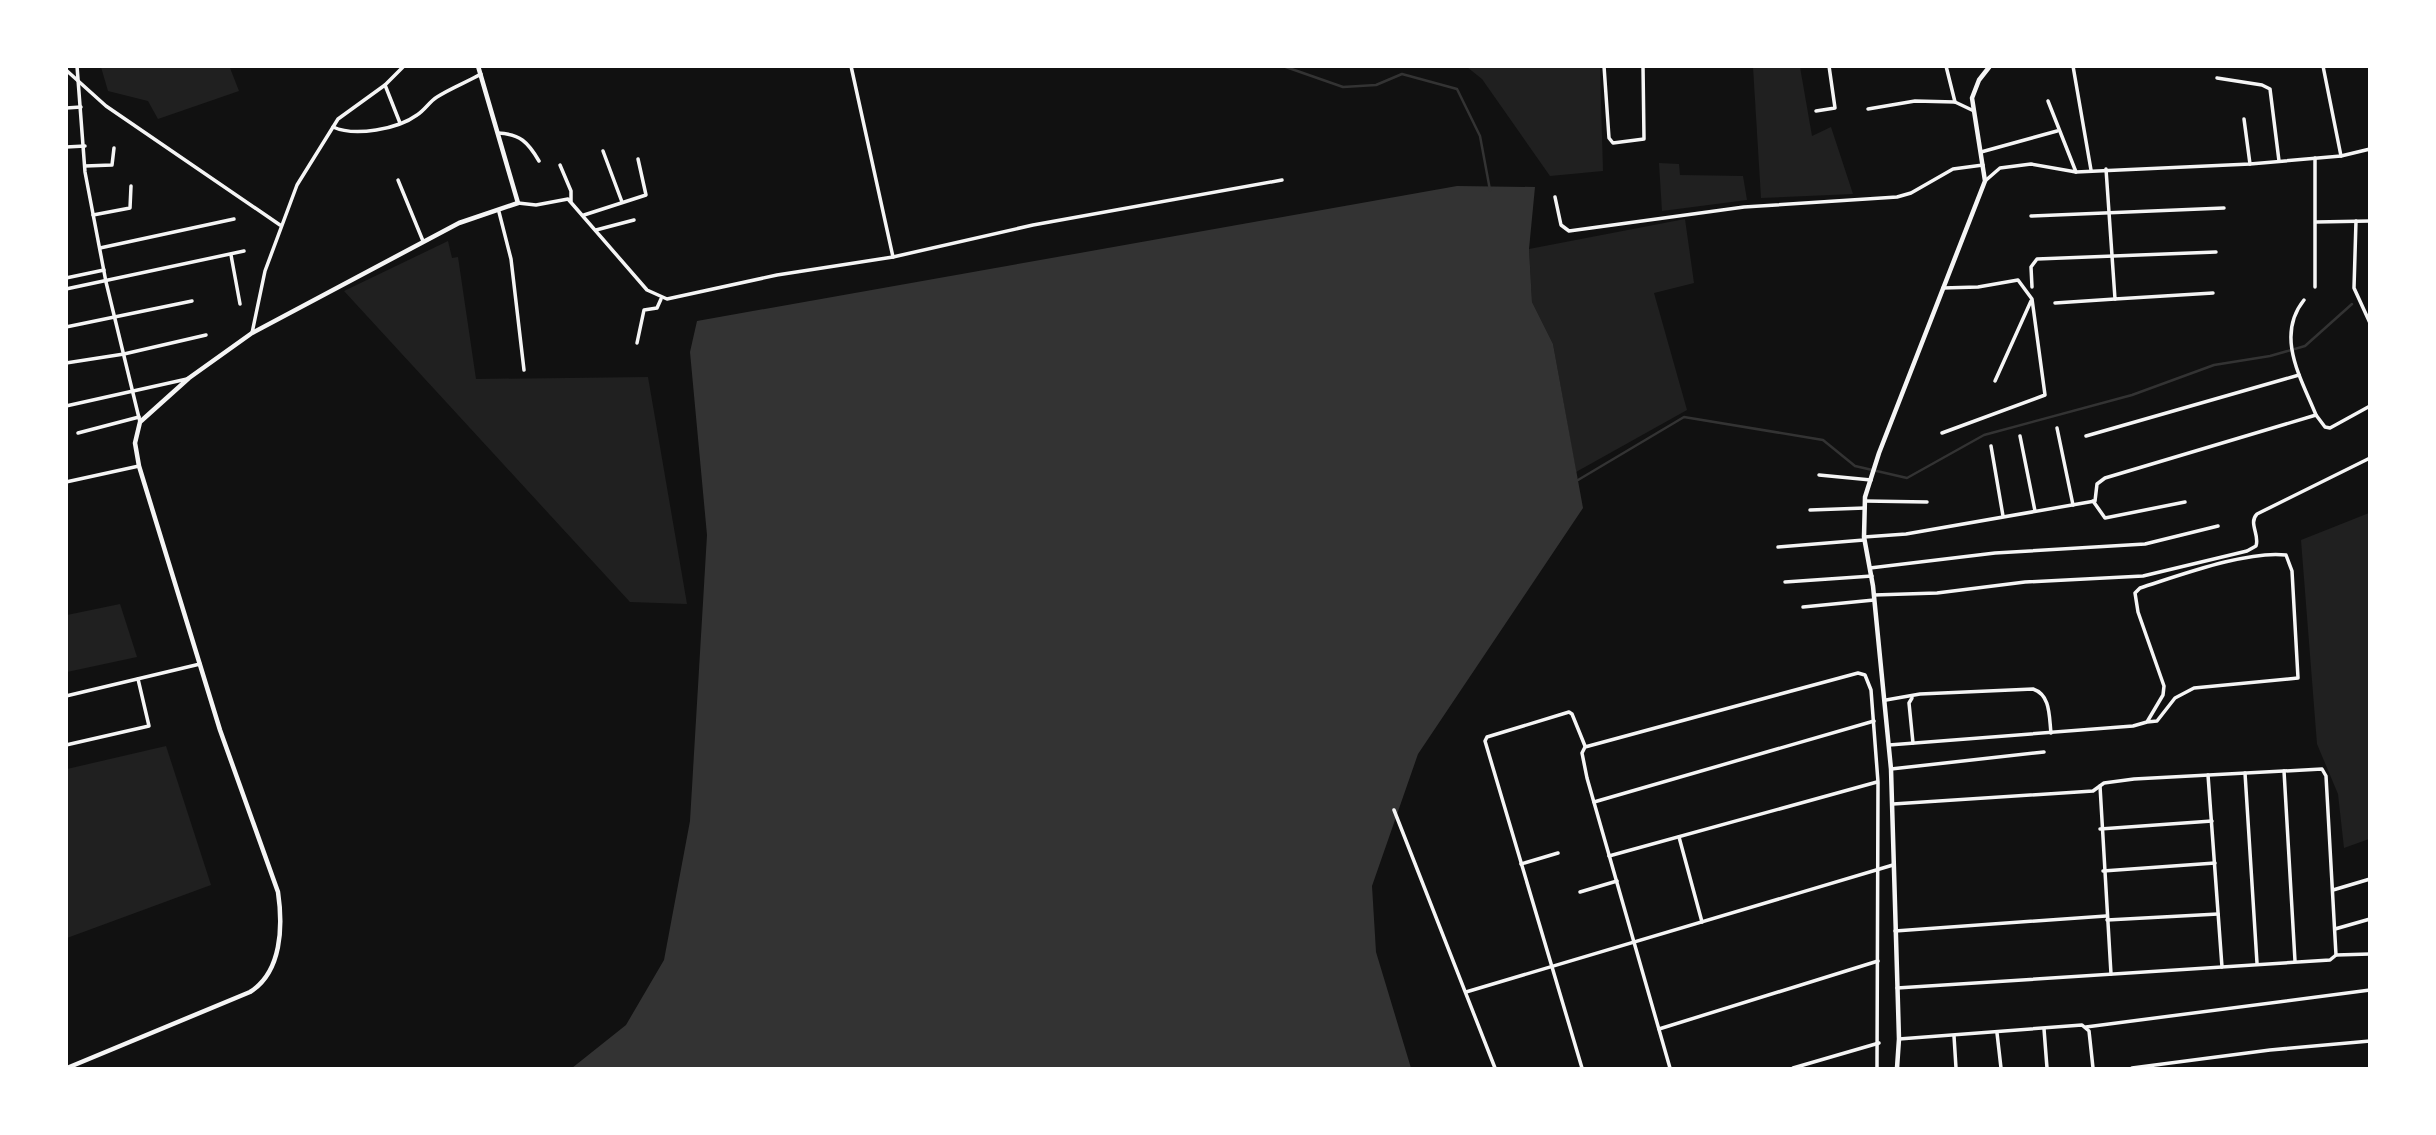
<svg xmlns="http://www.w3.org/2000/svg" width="2436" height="1135" viewBox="0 0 2436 1135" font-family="'Golos Text',sans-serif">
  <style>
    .green { fill: #202020 }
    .water { fill: #333 }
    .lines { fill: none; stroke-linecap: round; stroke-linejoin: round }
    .stream { stroke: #333; stroke-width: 2.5 }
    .minor { stroke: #f5f5f5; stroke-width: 3.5 }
    .tertiary { stroke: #f5f5f5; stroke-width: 4.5 }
  </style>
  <rect width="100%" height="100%" fill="#111"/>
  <!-- green -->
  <g class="green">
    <polygon points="101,67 235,67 230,68 239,91 158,119 148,101 108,91"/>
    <polygon points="1467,67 1600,67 1603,171 1550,176 1482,79"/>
    <polygon points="1753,67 1800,67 1812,136 1831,127 1853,194 1761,198"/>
    <polygon points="1659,163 1679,164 1680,175 1743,176 1747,200 1662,211"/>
    <polygon points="1685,219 1694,283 1654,293 1687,410 1576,472 1553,344 1532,302 1529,249"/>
    <polygon points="448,241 452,258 458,257 476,379 648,377 687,604 630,602 344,291"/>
    <polygon points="2369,513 2369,839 2344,848 2338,794 2317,744 2301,540"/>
    <polygon points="120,604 137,657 67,672 67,615"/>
    <polygon points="166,746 211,885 67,938 67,769"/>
  </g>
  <!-- water -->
  <polygon class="water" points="1457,186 1535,187 1529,249 1532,302 1553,344 1583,508 1418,754 1372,886 1376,952 1411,1068 572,1068 626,1025 664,960 690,821 707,535 690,352 697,321"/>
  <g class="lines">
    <!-- stream -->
    <g class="stream">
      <polyline points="1283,66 1343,87 1376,85 1402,74 1457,89 1480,136 1490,190"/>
      <polyline points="1578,480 1684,417 1823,440 1855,466 1907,478 1984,435 2132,395 2214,365 2270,356 2305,346 2352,304"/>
    </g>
    <!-- minor -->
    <g class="minor">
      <polyline points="77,66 85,172 106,282 140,422"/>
      <polyline points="851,66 893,257"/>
      <polyline points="1604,66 1609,138 1613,143 1644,139 1643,66"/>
      <polyline points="1946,66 1955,102 1974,111"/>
      <polyline points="2073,66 2091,170"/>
      <polyline points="2323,66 2341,156"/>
      <polyline points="66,70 106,106 280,225"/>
      <polyline points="2217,78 2262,85 2270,89 2279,161"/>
      <polyline points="2048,101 2076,172"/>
      <polyline points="66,108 81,107"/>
      <polyline points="1868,109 1915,101 1955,102"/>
      <polyline points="1816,111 1835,108 1829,66"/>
      <polyline points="2244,119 2250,164"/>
      <polyline points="400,123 385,85 404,66"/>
      <path d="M 333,127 C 355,137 398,129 417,115 C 425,110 429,102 437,97 C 451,88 467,82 481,74"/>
      <path d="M 498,133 C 520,134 528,142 539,161"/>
      <polyline points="66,147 85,146"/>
      <polyline points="603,151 622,202"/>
      <polyline points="1981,152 2057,131"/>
      <polyline points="2315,158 2315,287"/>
      <polyline points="560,165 571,191 571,201"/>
      <polyline points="85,166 112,165 114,148"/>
      <polyline points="2106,169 2115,299 2213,293"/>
      <polyline points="398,180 423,241"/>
      <polyline points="1985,181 2000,168 2031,164 2076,172 2250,164 2341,156 2370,149"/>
      <polyline points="1555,197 1561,225 1569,231 1744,207 1897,197 1911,193 1953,169 1983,165"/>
      <polyline points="518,203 536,205 568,199 647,290 667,299 777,275 893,257 1033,225 1282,180"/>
      <polyline points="499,212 511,259 524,370"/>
      <polyline points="93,215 130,208 131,186"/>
      <polyline points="584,215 646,195 638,159"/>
      <polyline points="2031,216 2224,208"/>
      <polyline points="2356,221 2354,288 2370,323"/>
      <polyline points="2316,222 2370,221"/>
      <polyline points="596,230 634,220"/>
      <polyline points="100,248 234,219"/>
      <polyline points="231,255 240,304"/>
      <polyline points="66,278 104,270"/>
      <polyline points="2032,287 2031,267 2037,259 2216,252"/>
      <polyline points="66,289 244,251"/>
      <path d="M 2304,300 C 2275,336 2301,378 2316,415"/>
      <polyline points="2055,303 2115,299"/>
      <polyline points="66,327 192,301"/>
      <polyline points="252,333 265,271 297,185 338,119 385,85"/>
      <polyline points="637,343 644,310 657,308 661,299"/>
      <polyline points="66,363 124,354 206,335"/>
      <polyline points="1995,381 2031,301"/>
      <polyline points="66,406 187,379"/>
      <polyline points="2057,428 2073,505"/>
      <polyline points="78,433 139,417"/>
      <polyline points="1942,433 2045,395 2032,299 2018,280 1978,287 1943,288"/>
      <polyline points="2020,436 2035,511"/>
      <polyline points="2086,436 2299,375"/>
      <polyline points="1991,446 2003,516"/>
      <polyline points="1819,475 1871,480"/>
      <polyline points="66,482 139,466"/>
      <polyline points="1865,501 1927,502"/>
      <polyline points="2093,501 2105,518 2185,502"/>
      <polyline points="1810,510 1865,508"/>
      <polyline points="1864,537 1906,534 2095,501 2097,484 2105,478 2316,415 2325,427 2330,428 2370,406"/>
      <polyline points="1778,547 1864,540"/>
      <polyline points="1870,568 1995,553 2145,544 2218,526"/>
      <polyline points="1785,582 1872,576"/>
      <path d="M 1874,595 L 1937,593 L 2025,582 L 2143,576 L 2247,551 L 2256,546 C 2260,535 2248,523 2257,514 L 2370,458"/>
      <polyline points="1803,607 1874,600"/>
      <polyline points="66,696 200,664"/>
      <polyline points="1912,698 1909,703 1913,743"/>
      <path d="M 1886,700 L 1920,694 L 2033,689 C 2051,695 2049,717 2051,733"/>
      <polyline points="66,745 149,726 138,679"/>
      <path d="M 1889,745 L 2133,726 L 2147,722 L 2163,695 L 2164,686 L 2138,612 L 2135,593 L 2140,588 C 2178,576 2248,550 2286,555 L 2292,571 L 2298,678 L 2194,688 L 2175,698 L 2157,721 L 2147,722"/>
      <polyline points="1891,769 2044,752"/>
      <polyline points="2284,771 2295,961"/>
      <polyline points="2245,773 2257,963"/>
      <polyline points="2208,775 2222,967"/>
      <polyline points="2100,786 2111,974"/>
      <polyline points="1594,802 1874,721"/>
      <polyline points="1893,804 2093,791 2104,783 2134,779 2322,769 2326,776 2336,955 2330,960 1897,988"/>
      <polyline points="1394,810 1495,1068"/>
      <polyline points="2100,829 2212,821"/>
      <polyline points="1679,837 1702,922"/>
      <polyline points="1609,856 1877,782"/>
      <polyline points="1521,864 1558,853"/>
      <polyline points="2103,871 2215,863"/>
      <polyline points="2333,890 2370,879"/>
      <polyline points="1580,892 1617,881"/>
      <polyline points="2107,920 2218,914"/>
      <polyline points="2335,929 2370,919"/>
      <polyline points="1895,931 2106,916"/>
      <polyline points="2336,955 2370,954"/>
      <polyline points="1466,992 1893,865"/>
      <polyline points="2086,1027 2370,990"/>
      <polyline points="1659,1029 1878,961"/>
      <polyline points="2044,1029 2047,1068"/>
      <polyline points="1997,1033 2001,1068"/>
      <polyline points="1954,1036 1956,1068"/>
      <polyline points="1899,1039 2082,1025 2089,1031 2093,1068"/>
      <polyline points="1582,1068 1485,741 1487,737 1569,712 1572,714 1585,746"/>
      <polyline points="1670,1068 1587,778 1582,753 1585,747 1858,673 1865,675 1871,690 1878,782 1877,1068"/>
      <polyline points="1793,1068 1879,1043"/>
      <polyline points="2132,1068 2270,1050 2370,1041"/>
    </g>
    <!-- tertiary -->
    <g class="tertiary">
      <path d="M 67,1068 L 250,992 C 282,972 283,926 278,892 L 220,730 L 139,466 L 135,443 L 140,422 L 189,378 L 252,333 L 459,223 L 518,203 L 478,66"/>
      <polyline points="1897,1068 1899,1039 1891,769 1873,586 1864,537 1865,497 1879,453 1985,181 1972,98 1979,80 1990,66"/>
    </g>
  </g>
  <!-- border -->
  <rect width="2436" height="1135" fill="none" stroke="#ffffff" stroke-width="136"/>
</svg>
